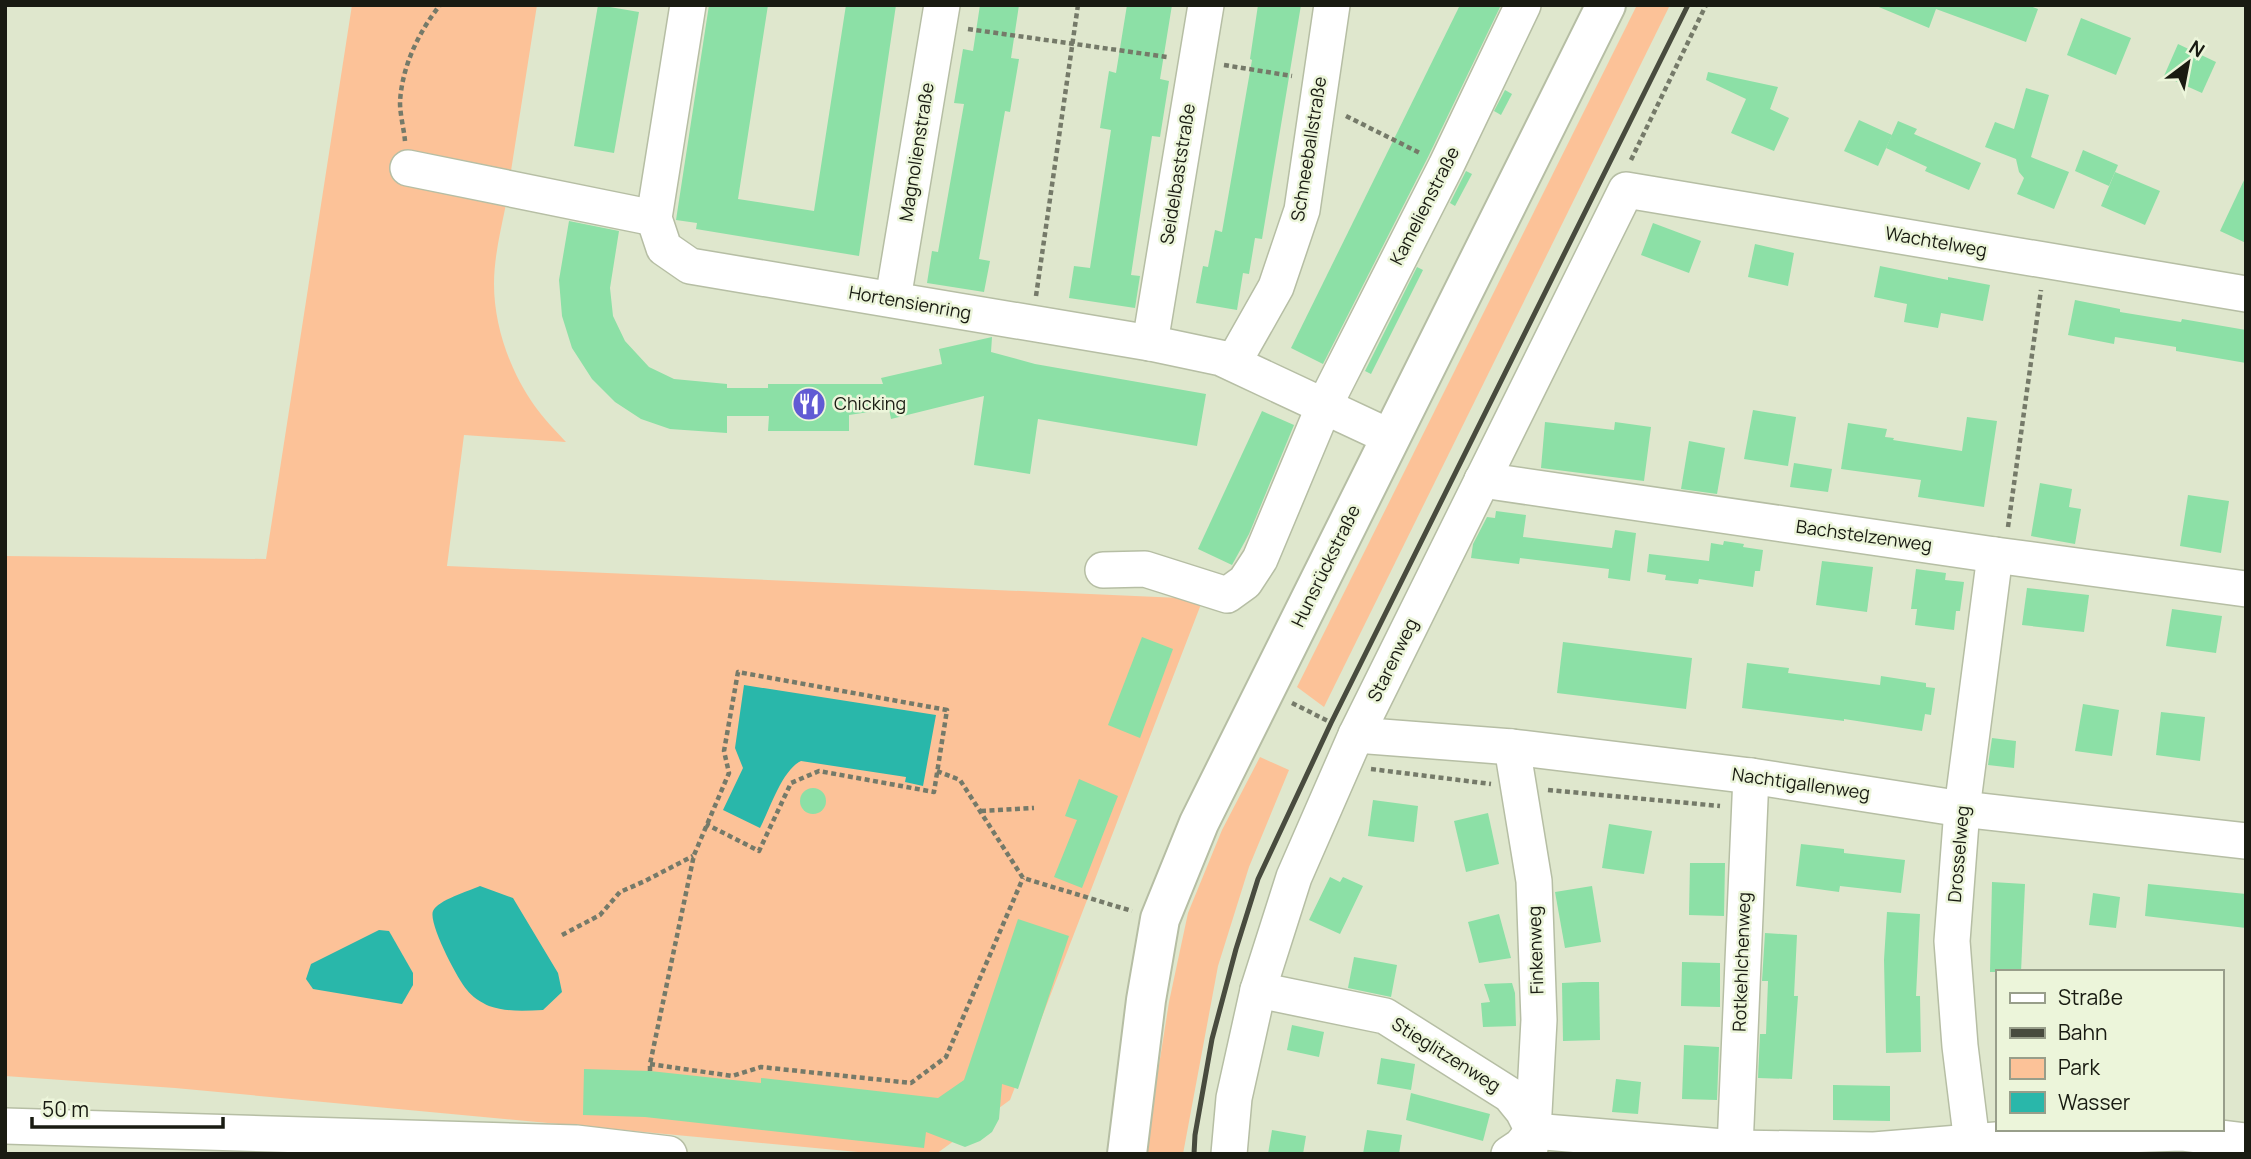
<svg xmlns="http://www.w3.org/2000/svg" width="2251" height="1159" viewBox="0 0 2251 1159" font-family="Manrope,sans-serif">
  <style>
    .green { fill: #fcc298 }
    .water { fill: #29b7aa }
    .building { fill: #8ce0a6 }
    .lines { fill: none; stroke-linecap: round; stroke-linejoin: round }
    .minor-casing { stroke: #b6bea4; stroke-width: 38 }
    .major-casing { stroke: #b6bea4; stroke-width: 42 }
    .path { stroke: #757a69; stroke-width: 4.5; stroke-dasharray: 5 3.5; stroke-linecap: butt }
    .minor { stroke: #fff; stroke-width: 35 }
    .major { stroke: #fff; stroke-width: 38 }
    .rail { stroke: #484b3e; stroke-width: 5 }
    .labels { text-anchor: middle; stroke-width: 5; stroke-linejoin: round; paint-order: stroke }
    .street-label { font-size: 18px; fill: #191b12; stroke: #ecf5da }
    .poi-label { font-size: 18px; fill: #191b12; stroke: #ecf5da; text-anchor: start }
  </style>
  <rect width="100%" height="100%" fill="#dfe7cd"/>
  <!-- green -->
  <g class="green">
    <path d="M 352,5 L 537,5 L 505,209 C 500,233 494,259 494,284 C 494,326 510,371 534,405 C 543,418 555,430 566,442 L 464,435 L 447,566 L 1203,599 L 1010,1100 L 936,1154 L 879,1154 L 175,1088 L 5,1076 L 5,556 L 266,559 Z"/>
    <polygon points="1637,5 1670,5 1324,707 1297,687"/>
    <polygon points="1260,757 1289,770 1249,867 1218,966 1183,1154 1145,1154 1169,1002 1188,913 1222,830"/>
  </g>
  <!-- water -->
  <g class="water">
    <path d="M 744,685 L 936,715 L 923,786 L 905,782 L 906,777 L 801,761 C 782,770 770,809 760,828 L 723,810 L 743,768 L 735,748 Z"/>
    <path d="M 480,886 L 513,898 L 558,973 L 562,992 L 543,1010 C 524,1011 506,1012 489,1006 C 482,1003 471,996 467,990 C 458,980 428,923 433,911 C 438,900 469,891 480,886 Z"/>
    <polygon points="379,930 389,931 413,973 413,985 402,1004 313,989 306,979 311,964"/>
  </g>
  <!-- building -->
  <g class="building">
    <polygon points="598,5 639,12 614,153 574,146"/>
    <polygon points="709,5 768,5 738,199 814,211 846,5 896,5 859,256 696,229 697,223 676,220"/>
    <polygon points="980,5 1019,5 1011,58 1019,59 1010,112 1005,111 979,259 990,261 984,292 927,283 932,251 938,252 964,104 954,103 963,49 973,51"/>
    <polygon points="1127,5 1172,5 1160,79 1169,81 1160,137 1152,136 1131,275 1140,276 1135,308 1069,298 1074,266 1090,268 1111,130 1100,128 1109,71 1116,73"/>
    <polygon points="1258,5 1301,5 1262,239 1255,238 1249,274 1243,273 1237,310 1196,303 1203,266 1208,267 1215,230 1222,232 1252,60 1250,59"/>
    <polygon points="1460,5 1501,5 1428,157 1323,364 1291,348"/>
    <polygon points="1874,5 2027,5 2038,9 2026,42 1936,9 1929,28"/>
    <polygon points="2081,18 2131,38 2116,75 2067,55"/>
    <polygon points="2178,44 2216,62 2202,93 2164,76"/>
    <polygon points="1708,72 1778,87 1770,109 1789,118 1774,151 1731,133 1746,99 1706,80"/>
    <polygon points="2026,88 2049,95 2031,157 2069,172 2054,209 2017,194 2024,178 2019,172 2016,159 1985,147 1995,122 2014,129"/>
    <polygon points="1505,90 1512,94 1501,115 1494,111"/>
    <polygon points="1859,120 1892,135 1878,166 1844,151"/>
    <polygon points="1898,121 1917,129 1914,134 1981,163 1969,190 1925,171 1927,167 1886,148"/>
    <polygon points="2083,150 2118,165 2109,186 2075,171"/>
    <polygon points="1466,171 1472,174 1455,206 1450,203"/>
    <polygon points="2115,172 2160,191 2145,225 2101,206"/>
    <polygon points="2246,176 2246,243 2220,231"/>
    <polygon points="569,221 619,231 610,288 613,316 625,341 649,367 674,379 727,384 727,388 768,388 768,384 883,384 881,378 942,364 939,349 992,337 991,352 1035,364 1206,394 1197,446 1038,419 1030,474 974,465 984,396 891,419 889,409 849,415 849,431 768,431 769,416 727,416 727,433 670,429 641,419 615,402 592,379 572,348 562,316 559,280"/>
    <polygon points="1653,223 1701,241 1689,273 1641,255"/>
    <polygon points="1755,244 1794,253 1788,286 1748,277"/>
    <polygon points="1880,266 1948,280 1948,277 1990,285 1983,321 1941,313 1938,328 1904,322 1907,304 1874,297"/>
    <polygon points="1417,267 1423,270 1371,374 1365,371"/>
    <polygon points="2075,300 2120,309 2120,312 2181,322 2182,319 2246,330 2246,363 2176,351 2176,347 2115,337 2114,344 2068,335"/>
    <polygon points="1753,410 1796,417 1788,466 1744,459"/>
    <polygon points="1262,411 1294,425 1249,534 1232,565 1198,549"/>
    <polygon points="1967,417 1997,421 1984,507 1918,497 1921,480 1841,469 1848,423 1887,429 1885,437 1894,438 1893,440 1962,451"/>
    <polygon points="1545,422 1614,430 1615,422 1651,427 1644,481 1541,468"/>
    <polygon points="1689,441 1725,448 1717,494 1681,489"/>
    <polygon points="1794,463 1832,469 1828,492 1790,487"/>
    <polygon points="2040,483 2072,489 2069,507 2081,509 2075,544 2031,536"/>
    <polygon points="2188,495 2229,501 2221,553 2180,546"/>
    <polygon points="1496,511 1526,515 1523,537 1612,548 1615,530 1636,533 1630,581 1608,578 1609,569 1520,558 1519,564 1471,558 1473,544 1487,517 1495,518"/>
    <polygon points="1724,541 1744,544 1743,547 1763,550 1760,571 1755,571 1753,587 1699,579 1698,584 1665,580 1666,575 1647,572 1649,554 1709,561 1711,543 1723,545"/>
    <polygon points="1822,561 1873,567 1867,612 1816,605"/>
    <polygon points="1916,569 1946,573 1945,580 1964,582 1960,611 1956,611 1954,630 1915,625 1917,609 1911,609"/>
    <polygon points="2027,588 2089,595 2084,632 2022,625"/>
    <polygon points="2172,609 2222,616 2216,653 2166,646"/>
    <polygon points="1142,637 1173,649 1140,738 1108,725"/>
    <polygon points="1563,642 1692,658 1686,709 1557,693"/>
    <polygon points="1747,663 1789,668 1788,673 1880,685 1881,676 1926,683 1926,687 1935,688 1931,715 1925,714 1922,731 1844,719 1844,721 1742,708"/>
    <polygon points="2083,704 2119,710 2112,756 2075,751"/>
    <polygon points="2161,712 2205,717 2200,761 2156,755"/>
    <polygon points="1992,738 2016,741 2014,768 1988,765"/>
    <polygon points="1079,779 1118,796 1082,888 1054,877 1077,820 1065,816"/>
    <circle cx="813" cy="801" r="13"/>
    <polygon points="1373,800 1418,806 1414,842 1368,836"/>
    <polygon points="1488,813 1499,864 1466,872 1454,821"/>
    <polygon points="1609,824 1652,831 1644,874 1602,868"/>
    <polygon points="1801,844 1844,849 1844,853 1905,860 1901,893 1840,886 1839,892 1796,886"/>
    <polygon points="1690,863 1725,863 1724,916 1689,915"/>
    <polygon points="1330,877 1340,882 1343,877 1363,886 1340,934 1309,920"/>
    <polygon points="1992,882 2025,884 2021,972 1990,972"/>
    <polygon points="2148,884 2246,894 2246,928 2145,916"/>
    <polygon points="1592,886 1601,942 1565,948 1555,892"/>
    <polygon points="2093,893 2120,897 2116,928 2089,925"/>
    <polygon points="1887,912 1920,914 1916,996 1920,996 1921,1052 1886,1053 1884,960"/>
    <polygon points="1499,914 1511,958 1479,963 1468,922"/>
    <polygon points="1018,919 1069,936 1018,1089 1002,1084 999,1119 992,1132 980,1141 965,1147 926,1132 924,1148 645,1117 583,1115 584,1069 650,1071 761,1083 761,1078 938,1098 964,1080"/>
    <polygon points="1765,933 1797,935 1794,996 1798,996 1792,1079 1758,1078 1760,1034 1766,1034 1768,981 1762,981"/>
    <polygon points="1354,957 1397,965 1391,997 1348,988"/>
    <polygon points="1682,962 1720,963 1720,1007 1681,1006"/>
    <polygon points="1582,982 1599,982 1600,1040 1563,1041 1562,983"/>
    <polygon points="1512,983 1515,993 1516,1026 1483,1027 1481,1003 1490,1002 1484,984"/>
    <polygon points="1292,1025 1324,1032 1319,1057 1287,1050"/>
    <polygon points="1684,1045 1719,1047 1717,1100 1682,1099"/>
    <polygon points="1381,1058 1415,1064 1411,1090 1377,1084"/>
    <polygon points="1616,1079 1641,1082 1638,1114 1612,1112"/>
    <polygon points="1833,1085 1890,1086 1890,1121 1833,1120"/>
    <polygon points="1411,1093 1490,1114 1483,1141 1406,1120"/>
    <polygon points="1272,1130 1306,1136 1303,1154 1268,1154"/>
    <polygon points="1367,1130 1402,1135 1399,1154 1363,1154"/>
  </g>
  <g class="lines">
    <defs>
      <g id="minor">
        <polyline points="688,5 654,218 664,248 690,266 1150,343 1221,358 1390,437"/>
        <polyline points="408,168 654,218"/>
        <polyline points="893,299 942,5"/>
        <polyline points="1150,343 1206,5"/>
        <polyline points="1233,363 1276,287 1302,210 1332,5"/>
        <polyline points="1482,480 1995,555 2246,589"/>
        <polyline points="1103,570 1145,569 1227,595 1245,582 1260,559 1324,406 1446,166 1523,5"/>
        <polyline points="1356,735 1512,747 1751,776 1962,809 2246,841"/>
        <polyline points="1512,747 1534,881 1539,1020 1533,1131 1529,1154"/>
        <polyline points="1258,990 1385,1016 1510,1095 1523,1111 1533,1131"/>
        <polyline points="5,1126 576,1143 669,1154"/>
        <polyline points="1735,1148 1751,776"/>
        <polyline points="1229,1154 1234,1098 1258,990 1294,877 1356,735 1626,190 2246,294"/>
        <polyline points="1509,1154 1521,1146 1533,1131 1735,1148 1874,1150 2008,1139 2181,1133 2246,1141"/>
        <polyline points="1975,1154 1972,1143 1960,1046 1952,941 1962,809 1995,555"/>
      </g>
      <polyline id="major" points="1127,1154 1146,1000 1160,919 1199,823 1606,5"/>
    </defs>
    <!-- minor casing -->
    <use href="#minor" class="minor-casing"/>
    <!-- major casing -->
    <use href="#major" class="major-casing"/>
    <!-- path -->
    <g class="path">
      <polyline points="968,29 1167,57"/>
      <polyline points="1224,65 1292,76"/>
      <polyline points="1346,116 1420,153"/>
      <path d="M 405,141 C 404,129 400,115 400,102 C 402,67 418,33 440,5"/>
      <polyline points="1631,160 1706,5"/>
      <polyline points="1036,296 1078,5"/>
      <polyline points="2008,527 2041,290"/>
      <polyline points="1292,703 1330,722"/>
      <polyline points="1371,769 1491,784"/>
      <polyline points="937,771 960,780 1023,878 1132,911"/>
      <polyline points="1548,790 1720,806"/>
      <polyline points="981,811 1034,808"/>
      <polyline points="562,935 600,915 620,892 645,881 693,856"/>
      <polyline points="650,1064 732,1076 761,1067 911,1083 946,1057 1023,878"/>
      <polyline points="650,1071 650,1064 694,855 729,773 724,751 738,672 947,710 934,792 819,771 791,783 759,851 706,824"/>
    </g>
    <!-- minor -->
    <use href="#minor" class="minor"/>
    <!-- major -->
    <use href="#major" class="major"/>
    <!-- rail -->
    <polyline class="rail" points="1194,1154 1195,1135 1212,1039 1236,949 1258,879 1331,723 1688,5"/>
  </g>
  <!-- icons -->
  <defs>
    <symbol id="restaurant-disc" viewBox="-11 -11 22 22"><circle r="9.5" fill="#615bd4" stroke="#ecf5da"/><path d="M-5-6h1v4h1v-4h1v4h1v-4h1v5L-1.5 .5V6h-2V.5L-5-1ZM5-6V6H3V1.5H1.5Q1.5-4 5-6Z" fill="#fff"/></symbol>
  </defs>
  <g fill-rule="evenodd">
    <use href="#restaurant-disc" x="790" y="385" width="38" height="38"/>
  </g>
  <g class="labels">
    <!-- street labels -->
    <g class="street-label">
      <text transform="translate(1309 149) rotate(-81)" y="6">Schneeballstraße</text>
      <text transform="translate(917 152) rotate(-81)" y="6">Magnolienstraße</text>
      <text transform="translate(1178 174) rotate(-81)" y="6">Seidelbaststraße</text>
      <text transform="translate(1425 206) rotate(-63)" y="6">Kamelienstraße</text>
      <text transform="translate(1936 242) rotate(10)" y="6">Wachtelweg</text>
      <text transform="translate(910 303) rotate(10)" y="6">Hortensienring</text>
      <text transform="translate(1864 536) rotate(8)" y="6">Bachstelzenweg</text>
      <text transform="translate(1326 566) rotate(-64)" y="6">Hunsrückstraße</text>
      <text transform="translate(1393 660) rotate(-64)" y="6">Starenweg</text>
      <text transform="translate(1801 784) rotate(8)" y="6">Nachtigallenweg</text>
      <text transform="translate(1959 854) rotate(-85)" y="6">Drosselweg</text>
      <text transform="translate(1536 950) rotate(-92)" y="6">Finkenweg</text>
      <text transform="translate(1742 962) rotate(-88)" y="6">Rotkehlchenweg</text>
      <text transform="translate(1446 1055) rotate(32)" y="6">Stieglitzenweg</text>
    </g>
    <!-- poi labels -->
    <g class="poi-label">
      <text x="834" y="410">Chicking</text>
    </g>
  </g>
  <!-- border -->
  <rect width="2251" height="1159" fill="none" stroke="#191b12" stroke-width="14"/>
  <!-- legend -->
  <rect x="1996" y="970" width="228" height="161" fill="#ecf5da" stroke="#989e8a" stroke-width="2"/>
  <rect x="2010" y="993" width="35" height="10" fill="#ffffff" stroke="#989e8a" stroke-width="2"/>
  <text x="2058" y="1005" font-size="21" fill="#191b12">Straße</text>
  <rect x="2010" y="1028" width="35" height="10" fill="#484b3e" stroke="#989e8a" stroke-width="2"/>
  <text x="2058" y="1040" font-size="21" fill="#191b12">Bahn</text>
  <rect x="2010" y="1058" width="35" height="21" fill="#fcc298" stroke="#989e8a" stroke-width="2"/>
  <text x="2058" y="1075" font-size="21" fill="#191b12">Park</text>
  <rect x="2010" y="1092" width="35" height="21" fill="#29b7aa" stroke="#989e8a" stroke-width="2"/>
  <text x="2058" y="1110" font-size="21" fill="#191b12">Wasser</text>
  <!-- north arrow -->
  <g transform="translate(2188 63) rotate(32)" stroke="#ecf5da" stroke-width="5" paint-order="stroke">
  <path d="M0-5L12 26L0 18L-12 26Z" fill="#191b12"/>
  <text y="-10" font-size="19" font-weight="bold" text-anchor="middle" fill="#191b12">N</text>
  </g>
  <!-- scale -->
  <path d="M32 1117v10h191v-10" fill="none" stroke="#191b12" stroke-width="3.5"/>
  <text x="42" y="1117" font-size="21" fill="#191b12" stroke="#ecf5da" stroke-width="5" paint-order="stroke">50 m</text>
</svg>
